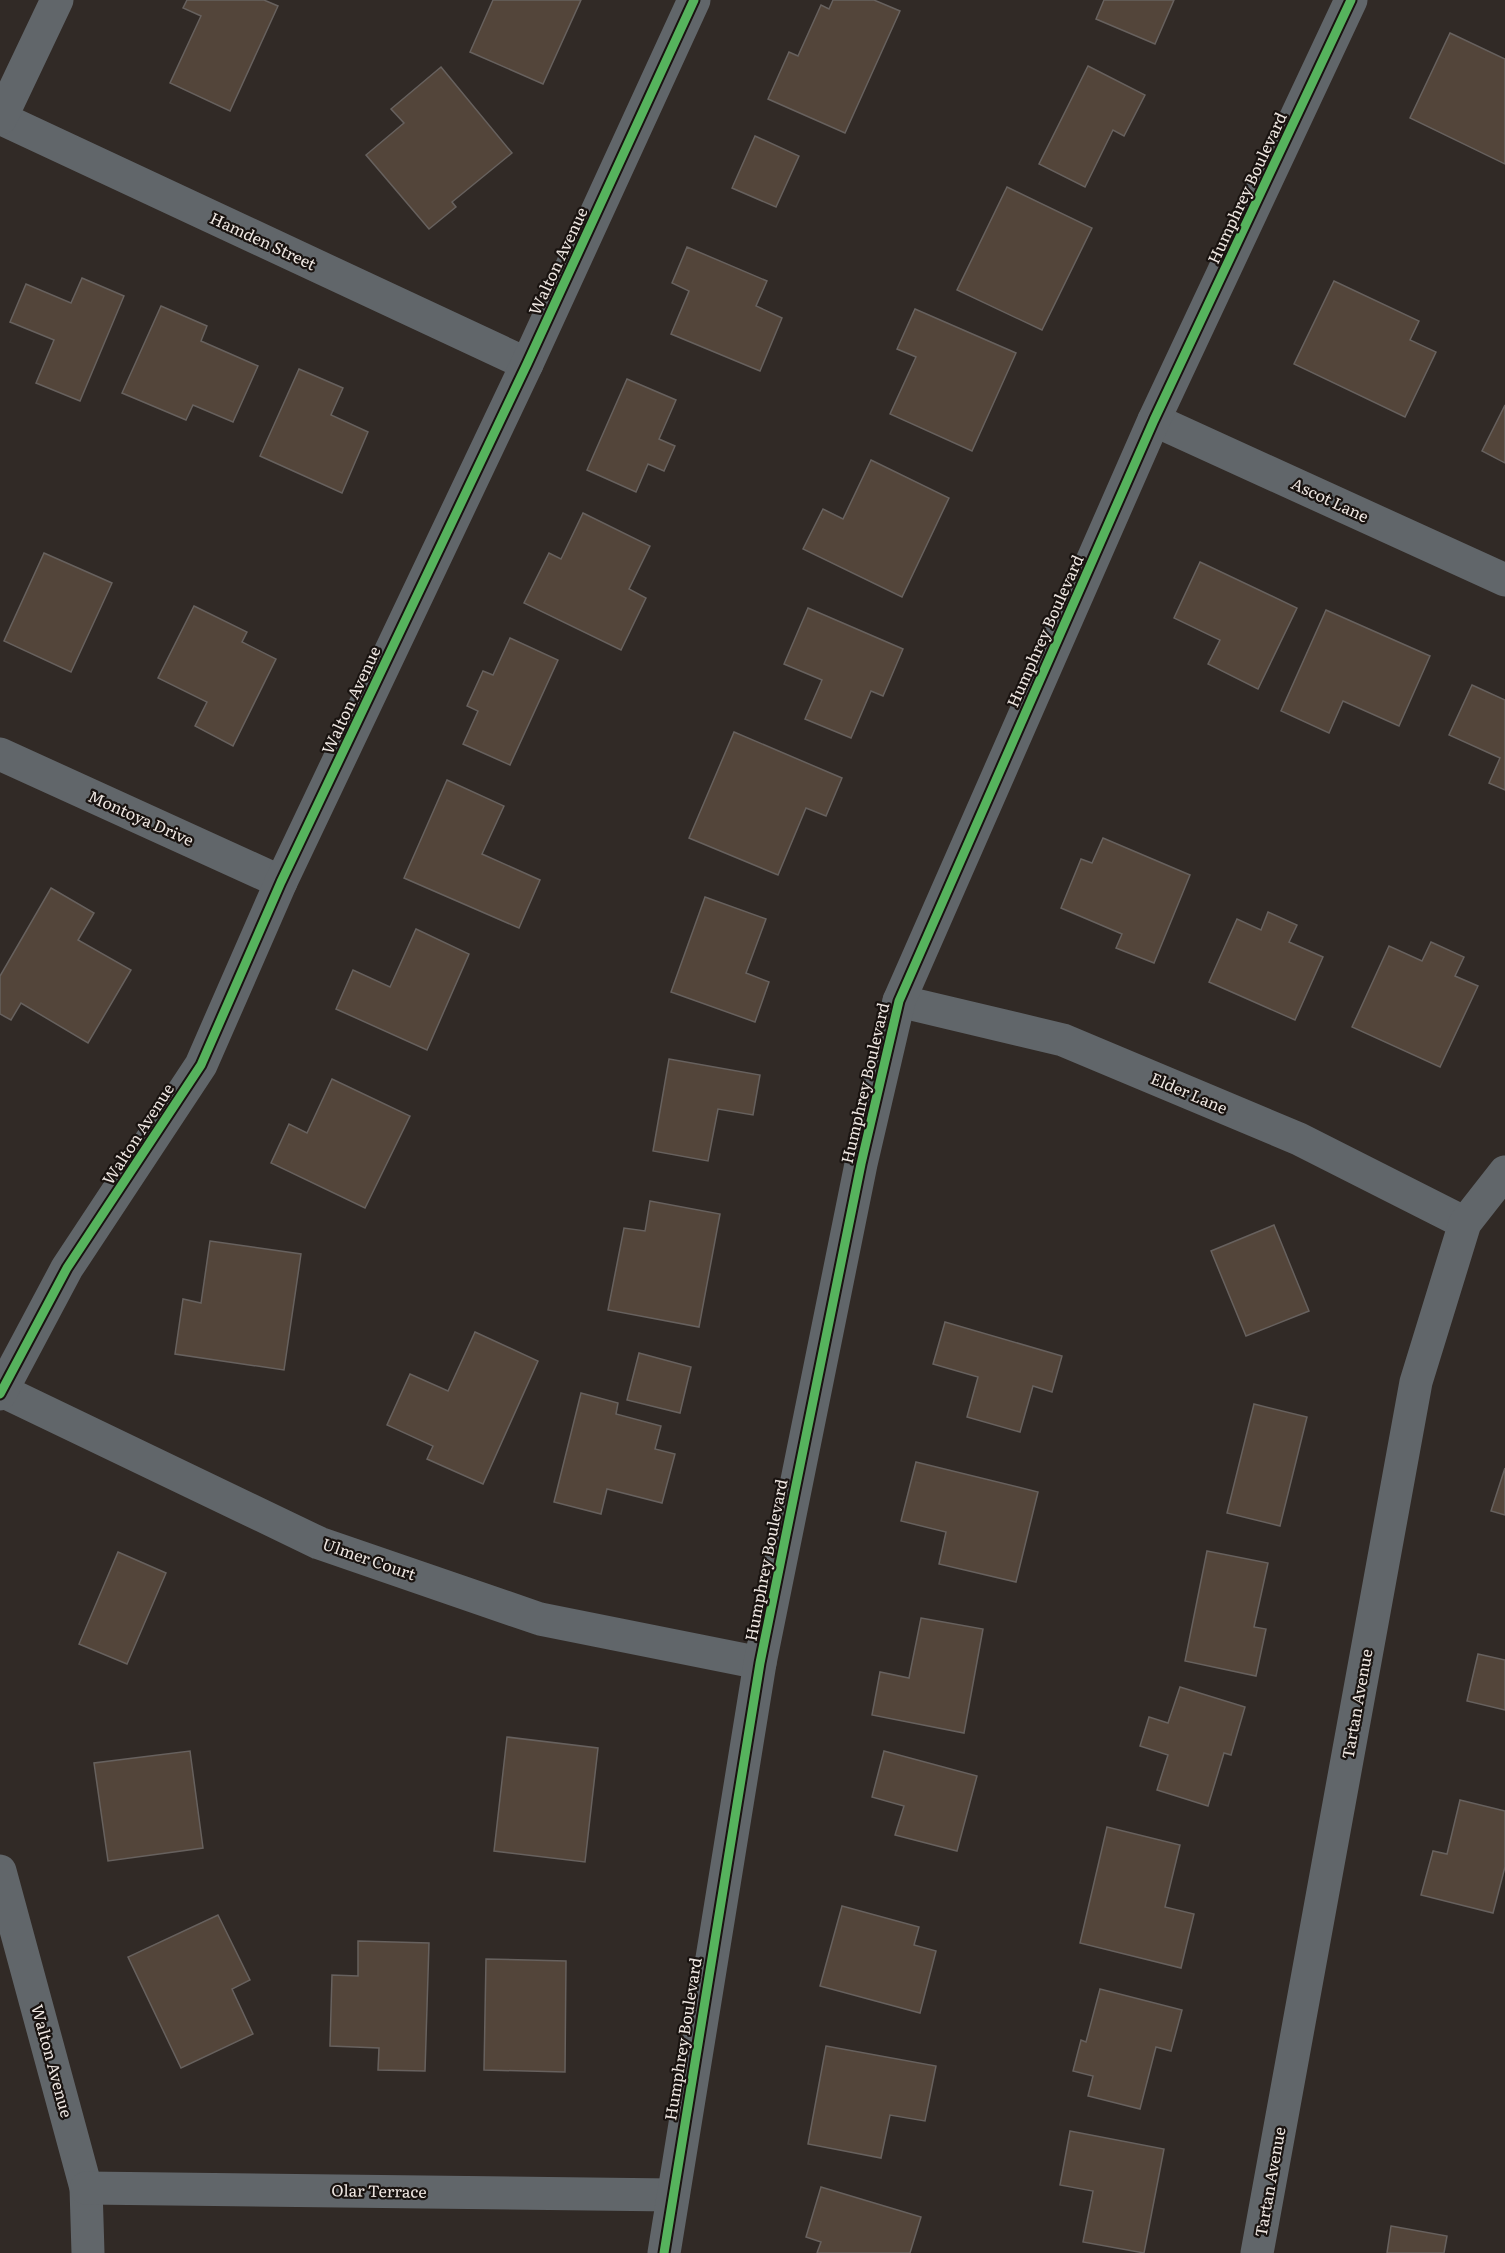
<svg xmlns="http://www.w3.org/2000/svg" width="1505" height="2253" viewBox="0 0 1505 2253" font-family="Literata,serif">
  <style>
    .building { fill: #53453a; stroke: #67615e; stroke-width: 1.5 }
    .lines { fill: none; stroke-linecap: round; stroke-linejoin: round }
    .minor { stroke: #61666a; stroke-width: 33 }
    .cycleway-casing { stroke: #191310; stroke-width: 13 }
    .cycleway { stroke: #56b35d; stroke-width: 9 }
    .labels { text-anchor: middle; stroke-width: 4.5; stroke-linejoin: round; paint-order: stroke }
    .street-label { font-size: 16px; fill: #eee6e1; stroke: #191310 }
  </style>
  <rect width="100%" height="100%" fill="#312a26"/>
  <!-- building -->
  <g class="building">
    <polygon points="187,0 264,0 278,6 230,111 170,83 201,16 183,8"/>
    <polygon points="493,0 581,0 543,84 470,52"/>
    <polygon points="833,0 874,0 900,11 845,133 768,99 789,52 798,56 821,5 829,9"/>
    <polygon points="1104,0 1174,0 1155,44 1096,19"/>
    <polygon points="1450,33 1505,59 1505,164 1410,118"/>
    <polygon points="1088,66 1145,95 1124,136 1113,130 1085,187 1039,164"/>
    <polygon points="441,67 512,153 452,202 456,207 429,229 366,155 404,123 391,109"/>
    <polygon points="755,136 799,156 776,207 732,188"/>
    <polygon points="1007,187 1092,228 1042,330 957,290"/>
    <polygon points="687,247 767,281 756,306 782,318 760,371 671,334 689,291 672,283"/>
    <polygon points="82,278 124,296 80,401 36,383 54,340 10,322 26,284 71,303"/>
    <polygon points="1334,281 1419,321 1410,340 1436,352 1405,417 1294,364"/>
    <polygon points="161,306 207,326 201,341 258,366 233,422 193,405 186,420 122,393"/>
    <polygon points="915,309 1016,353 972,451 890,414 916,357 897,349"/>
    <polygon points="299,369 343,388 331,415 368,432 342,493 260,456"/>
    <polygon points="627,379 676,400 659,439 675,446 664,471 648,464 636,492 587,470"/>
    <polygon points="1505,405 1505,463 1482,451"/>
    <polygon points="871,460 949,498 902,597 803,549 823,509 843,519"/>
    <polygon points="583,513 650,546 629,589 646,598 621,650 524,603 549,553 561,559"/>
    <polygon points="44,553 112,583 71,672 4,641"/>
    <polygon points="1200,562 1297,608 1258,689 1208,664 1220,640 1174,618"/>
    <polygon points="194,606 247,632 242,642 276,659 233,746 195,726 207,702 158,678"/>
    <polygon points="808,608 903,649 883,696 871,691 851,738 805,719 822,680 784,664"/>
    <polygon points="1326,610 1430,656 1399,726 1343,701 1329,733 1281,711"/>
    <polygon points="510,638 558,660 510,765 463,744 478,711 467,706 483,671 493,675"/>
    <polygon points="1472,685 1505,700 1505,790 1489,783 1500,758 1449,735"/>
    <polygon points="734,732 842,778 826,816 806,808 778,875 689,838"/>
    <polygon points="447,780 504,806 482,854 540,880 519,928 404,878"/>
    <polygon points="1103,838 1190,875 1154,963 1116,948 1122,934 1061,908 1081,859 1092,863"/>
    <polygon points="51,888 94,913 78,940 131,970 88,1043 21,1003 11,1020 0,1014 0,976"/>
    <polygon points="705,897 766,919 746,973 769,982 755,1022 671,992"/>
    <polygon points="1268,912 1297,925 1289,942 1323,957 1295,1020 1209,982 1237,919 1261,930"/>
    <polygon points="416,929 469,954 427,1050 336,1009 353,970 390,987"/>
    <polygon points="1431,942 1464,957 1455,976 1478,986 1440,1067 1352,1027 1389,946 1422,961"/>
    <polygon points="669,1059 760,1075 753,1115 718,1109 708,1161 653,1151"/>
    <polygon points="332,1079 410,1116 365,1208 271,1163 289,1124 307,1133"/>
    <polygon points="650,1201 720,1214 699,1327 608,1310 624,1228 645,1231"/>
    <polygon points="1274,1225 1309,1311 1246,1336 1211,1251"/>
    <polygon points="210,1241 301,1254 284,1370 175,1354 183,1299 201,1303"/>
    <polygon points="945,1322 1062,1356 1052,1392 1033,1386 1020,1432 967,1417 978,1377 933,1364"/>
    <polygon points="475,1332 538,1361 483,1484 427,1459 433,1446 387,1425 410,1374 448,1391"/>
    <polygon points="639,1353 691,1367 680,1413 627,1400"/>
    <polygon points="581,1393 618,1403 616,1414 661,1426 655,1449 675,1454 662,1503 607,1489 601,1514 554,1502"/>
    <polygon points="1254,1404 1307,1417 1280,1526 1227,1513"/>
    <polygon points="916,1462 1038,1492 1016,1582 939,1564 946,1532 901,1521"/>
    <polygon points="1505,1468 1505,1515 1491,1511"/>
    <polygon points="1207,1551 1268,1563 1254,1627 1266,1629 1256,1676 1185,1661"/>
    <polygon points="118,1552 166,1573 127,1664 79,1644"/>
    <polygon points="921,1618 983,1629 964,1733 872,1715 880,1672 909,1678"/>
    <polygon points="1478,1654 1505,1660 1505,1710 1467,1701"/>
    <polygon points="1180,1687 1245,1707 1231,1755 1224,1753 1208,1806 1157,1790 1168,1755 1140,1746 1149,1717 1168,1723"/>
    <polygon points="507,1737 598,1748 585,1862 494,1851"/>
    <polygon points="190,1751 203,1848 108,1861 94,1763"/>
    <polygon points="884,1751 977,1776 957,1851 895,1835 904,1806 872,1797"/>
    <polygon points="1460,1800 1505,1811 1505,1867 1493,1913 1421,1895 1433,1851 1447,1854"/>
    <polygon points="1107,1827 1180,1845 1165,1907 1194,1914 1181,1968 1080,1943"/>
    <polygon points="842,1906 919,1927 914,1945 936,1951 920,2013 820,1986"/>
    <polygon points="218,1915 250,1980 232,1989 253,2034 181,2068 128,1957"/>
    <polygon points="358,1941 429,1943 425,2071 378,2070 379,2048 330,2046 332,1975 358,1976"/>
    <polygon points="486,1959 566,1961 565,2072 484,2070"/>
    <polygon points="1100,1989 1182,2010 1171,2051 1156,2047 1140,2109 1088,2096 1093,2076 1073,2071 1081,2040 1086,2042"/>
    <polygon points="826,2046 936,2066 925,2121 890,2115 881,2158 808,2144"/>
    <polygon points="1070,2131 1164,2149 1144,2253 1083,2242 1093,2191 1060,2185"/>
    <polygon points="821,2187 921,2217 910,2253 817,2253 821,2242 806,2237"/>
    <polygon points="1391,2226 1447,2236 1444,2253 1387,2253"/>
  </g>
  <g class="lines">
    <!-- minor -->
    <g class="minor">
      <polyline points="0,118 527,364"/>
      <polyline points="1,118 57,0"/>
      <polyline points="1154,420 1505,580"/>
      <polyline points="0,754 281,882"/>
      <polyline points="899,1001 1063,1040 1299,1139 1465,1223"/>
      <polyline points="0,1390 319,1543 540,1619 760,1663"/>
      <polyline points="0,1394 67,1268 201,1065 281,882 527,364 694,0"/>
      <polyline points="0,1871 86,2188 88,2253"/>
      <polyline points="86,2188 673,2195"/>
      <polyline points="664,2253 760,1663 861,1164 899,1001 1154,420 1351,0"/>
      <polyline points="1257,2253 1416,1382 1465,1223 1505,1172"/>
    </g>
    <defs>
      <g id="cycleway">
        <polyline points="0,1394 67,1268 201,1065 281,882 527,364 694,0"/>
        <polyline points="664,2253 760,1663 861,1164 899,1001 1154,420 1351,0"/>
      </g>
    </defs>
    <!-- cycleway casing -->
    <use href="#cycleway" class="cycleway-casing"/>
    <!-- cycleway -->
    <use href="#cycleway" class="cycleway"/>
  </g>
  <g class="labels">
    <!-- street labels -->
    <g class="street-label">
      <text transform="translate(1247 188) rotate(-65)" y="6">Humphrey Boulevard</text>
      <text transform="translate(263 241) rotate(25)" y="6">Hamden Street</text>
      <text transform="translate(558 261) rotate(-65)" y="6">Walton Avenue</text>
      <text transform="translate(1330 500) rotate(25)" y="6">Ascot Lane</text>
      <text transform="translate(1045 631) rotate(-66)" y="6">Humphrey Boulevard</text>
      <text transform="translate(351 700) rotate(-65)" y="6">Walton Avenue</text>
      <text transform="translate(141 818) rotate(24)" y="6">Montoya Drive</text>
      <text transform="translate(865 1083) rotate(-77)" y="6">Humphrey Boulevard</text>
      <text transform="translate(1189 1093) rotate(23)" y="6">Elder Lane</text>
      <text transform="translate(138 1134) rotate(-57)" y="6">Walton Avenue</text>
      <text transform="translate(369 1559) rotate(19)" y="6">Ulmer Court</text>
      <text transform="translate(766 1560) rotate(-79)" y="6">Humphrey Boulevard</text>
      <text transform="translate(1357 1704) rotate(-80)" y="6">Tartan Avenue</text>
      <text transform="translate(683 2039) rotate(-81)" y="6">Humphrey Boulevard</text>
      <text transform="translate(52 2061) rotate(75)" y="6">Walton Avenue</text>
      <text transform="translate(1270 2182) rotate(-80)" y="6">Tartan Avenue</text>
      <text transform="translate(379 2191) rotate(1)" y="6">Olar Terrace</text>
    </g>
  </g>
</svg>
